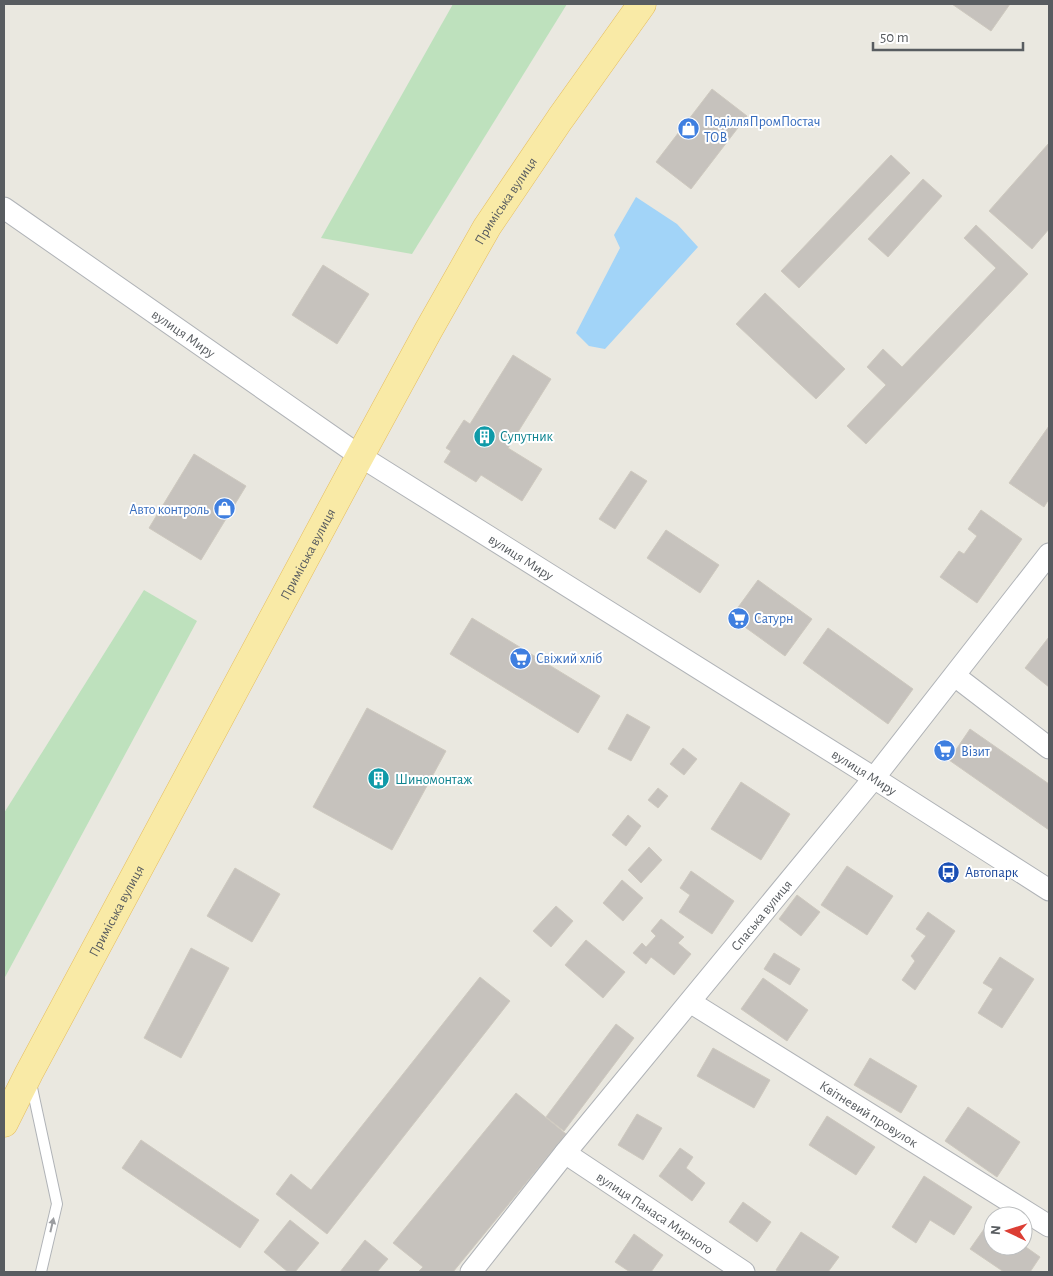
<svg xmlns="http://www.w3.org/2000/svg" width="1053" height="1276" viewBox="0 0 1053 1276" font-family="'Alegreya Sans',sans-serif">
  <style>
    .green { fill: #bee1bd }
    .water { fill: #a2d4f8 }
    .building { fill: #c6c2bd; stroke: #cec9bf }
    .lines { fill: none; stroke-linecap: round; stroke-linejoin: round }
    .lane-casing { stroke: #b0b3b7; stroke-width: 12 }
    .street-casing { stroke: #b0b3b7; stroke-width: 23 }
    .primary-casing { stroke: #e6bd5d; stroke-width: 29 }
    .lane { stroke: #fff; stroke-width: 10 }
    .street { stroke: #fff; stroke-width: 21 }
    .primary { stroke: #f9eaa6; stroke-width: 28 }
    .oneway { fill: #9b9da0 }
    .labels { text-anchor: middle; stroke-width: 4; stroke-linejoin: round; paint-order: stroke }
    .shop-label { font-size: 14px; fill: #366cbe; stroke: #fff; text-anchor: start }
    .street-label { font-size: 14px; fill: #585c60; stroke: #fff }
    .culture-label { font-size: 14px; fill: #0d838f; stroke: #fff; text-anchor: start }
    .transit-label { font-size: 14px; fill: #164399; stroke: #fff; text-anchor: start }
  </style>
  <rect width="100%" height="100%" fill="#eae8e0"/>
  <!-- green -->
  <g class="green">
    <polygon points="453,4 567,4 412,254 321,238"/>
    <polygon points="144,590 197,621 4,979 4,813"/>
  </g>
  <!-- water -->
  <polygon class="water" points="636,197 677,224 698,247 605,349 589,346 576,333 620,248 614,235"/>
  <!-- building -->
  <g class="building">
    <polygon points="952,4 1010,4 991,31"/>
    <polygon points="712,89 747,116 691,189 656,162"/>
    <polygon points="1049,143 1049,229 1032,249 989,211"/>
    <polygon points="891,155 910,173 799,288 781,271"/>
    <polygon points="923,179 942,196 888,257 868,239"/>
    <polygon points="976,225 1028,274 866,444 847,426 886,385 867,367 883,349 902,367 996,268 964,238"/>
    <polygon points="323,265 369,294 337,344 292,315"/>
    <polygon points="765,293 845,369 816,399 736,324"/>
    <polygon points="513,355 551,379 508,448 542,469 522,501 481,475 476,482 444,462 451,451 446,448 464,420 470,424"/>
    <polygon points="1049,426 1049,499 1044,507 1009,483"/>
    <polygon points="194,454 246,486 201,560 149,528"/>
    <polygon points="631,471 647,481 615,529 599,519"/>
    <polygon points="981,510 1022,539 977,603 940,577 959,551 964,554 977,536 968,529"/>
    <polygon points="666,530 719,565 700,593 647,558"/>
    <polygon points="758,580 812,619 785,656 731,617"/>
    <polygon points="472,618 600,696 578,733 450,654"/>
    <polygon points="828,628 913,689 888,724 803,663"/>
    <polygon points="1049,637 1049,687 1025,668"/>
    <polygon points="367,708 446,751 392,850 313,807"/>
    <polygon points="627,714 650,727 631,761 608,749"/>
    <polygon points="970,729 1049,784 1049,830 949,760"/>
    <polygon points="683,748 697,759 684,775 670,764"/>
    <polygon points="741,782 790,814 761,860 711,829"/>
    <polygon points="658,788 668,796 658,808 648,800"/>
    <polygon points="628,815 641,826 626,846 612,835"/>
    <polygon points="649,847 662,860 641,883 628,870"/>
    <polygon points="847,866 893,896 867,935 821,905"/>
    <polygon points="235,868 280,894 252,942 207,916"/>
    <polygon points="691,871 734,901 712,934 679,912 690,895 680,888"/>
    <polygon points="622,880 643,898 623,921 603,903"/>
    <polygon points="797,895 820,912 801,936 779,919"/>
    <polygon points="556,906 573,921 551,947 533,931"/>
    <polygon points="928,912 955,931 915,990 902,980 915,961 911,956 926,936 916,929"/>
    <polygon points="661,919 684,937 678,943 691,954 674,975 651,957 646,964 633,953 642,943 646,947 656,936 651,931"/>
    <polygon points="586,940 625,972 603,998 565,965"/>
    <polygon points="191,948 229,968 181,1058 144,1038"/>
    <polygon points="774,953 800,969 790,985 764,969"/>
    <polygon points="1000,957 1034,979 1002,1028 978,1013 993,989 983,983"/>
    <polygon points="480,977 510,1001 327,1234 276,1194 291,1174 311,1190"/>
    <polygon points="763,978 808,1010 787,1041 741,1009"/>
    <polygon points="616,1024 634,1038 564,1131 546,1117"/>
    <polygon points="713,1048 770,1080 754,1108 697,1076"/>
    <polygon points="870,1058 917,1086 901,1113 854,1085"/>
    <polygon points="516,1093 566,1134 453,1272 418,1272 423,1267 393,1243"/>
    <polygon points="968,1107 1020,1142 997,1177 945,1141"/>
    <polygon points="637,1114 662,1128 643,1160 618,1145"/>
    <polygon points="827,1116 875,1147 856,1175 809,1145"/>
    <polygon points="141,1140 259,1220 240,1248 122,1168"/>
    <polygon points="680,1148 693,1157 686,1168 705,1183 692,1201 659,1176"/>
    <polygon points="924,1176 972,1207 954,1235 930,1220 916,1243 892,1227"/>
    <polygon points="743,1202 771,1222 757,1242 729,1222"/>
    <polygon points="290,1220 319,1243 295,1272 288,1272 264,1252"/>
    <polygon points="989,1222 993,1225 993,1246 1023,1245 1040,1257 1030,1272 1004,1272 970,1249"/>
    <polygon points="801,1232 839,1257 828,1272 779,1272 776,1270"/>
    <polygon points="634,1234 663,1255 651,1272 630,1272 615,1262"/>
    <polygon points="365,1240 388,1259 377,1272 340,1272"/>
  </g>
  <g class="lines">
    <defs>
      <polyline id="lane" points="31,1083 57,1204 41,1272"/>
      <g id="street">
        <path id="s1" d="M 4,208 L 360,456 L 874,778 L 1049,890"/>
        <polyline points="955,676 1049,748"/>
        <path id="s2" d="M 690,1002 L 1049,1226"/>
        <path id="s3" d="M 565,1153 L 744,1272"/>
        <path id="s4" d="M 471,1272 L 565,1153 L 874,778 L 1049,554"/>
      </g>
      <g id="primary">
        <path id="s5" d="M 4,1123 L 29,1073 L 360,456 L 428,331 L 487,227 L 560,119 L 642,4"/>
      </g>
    </defs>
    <!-- lane casing -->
    <use href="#lane" class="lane-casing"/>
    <!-- street casing -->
    <use href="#street" class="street-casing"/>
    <!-- primary casing -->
    <use href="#primary" class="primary-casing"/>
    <!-- lane -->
    <use href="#lane" class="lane"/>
    <!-- street -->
    <use href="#street" class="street"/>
    <!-- primary -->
    <use href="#primary" class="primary"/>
  </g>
  <!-- one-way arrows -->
  <defs><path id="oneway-solid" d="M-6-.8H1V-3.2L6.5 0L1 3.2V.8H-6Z" transform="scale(1.25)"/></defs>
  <use class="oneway" href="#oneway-solid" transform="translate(52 1225) rotate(-77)"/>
  <!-- icons -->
  <defs>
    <symbol id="shop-disc" viewBox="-11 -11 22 22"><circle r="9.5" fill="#3f7fe0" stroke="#fff"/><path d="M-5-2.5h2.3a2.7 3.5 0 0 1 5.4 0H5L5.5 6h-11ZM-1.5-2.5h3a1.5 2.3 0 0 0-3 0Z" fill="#fff"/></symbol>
    <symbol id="building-disc" viewBox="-11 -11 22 22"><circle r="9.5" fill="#0f9aa8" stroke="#fff"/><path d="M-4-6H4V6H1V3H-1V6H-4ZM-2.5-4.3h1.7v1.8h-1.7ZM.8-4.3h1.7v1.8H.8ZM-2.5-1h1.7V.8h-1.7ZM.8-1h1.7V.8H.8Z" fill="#fff"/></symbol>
    <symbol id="supermarket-disc" viewBox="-11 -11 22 22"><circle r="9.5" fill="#3f7fe0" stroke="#fff"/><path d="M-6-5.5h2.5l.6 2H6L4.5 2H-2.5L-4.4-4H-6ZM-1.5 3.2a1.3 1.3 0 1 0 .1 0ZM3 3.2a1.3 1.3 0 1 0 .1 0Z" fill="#fff"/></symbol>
    <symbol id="bus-disc" viewBox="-11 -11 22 22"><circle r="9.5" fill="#1a4fb4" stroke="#fff"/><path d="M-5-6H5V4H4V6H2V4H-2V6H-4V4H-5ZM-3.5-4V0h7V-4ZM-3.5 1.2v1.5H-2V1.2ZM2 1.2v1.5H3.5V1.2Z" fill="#fff"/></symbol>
  </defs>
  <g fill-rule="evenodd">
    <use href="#shop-disc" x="676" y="116" width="25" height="25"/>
    <use href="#building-disc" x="472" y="424" width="25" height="25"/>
    <use href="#shop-disc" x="212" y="496" width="25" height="25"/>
    <use href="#supermarket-disc" x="726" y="606" width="25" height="25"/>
    <use href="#supermarket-disc" x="508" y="646" width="25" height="25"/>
    <use href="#supermarket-disc" x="932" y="738" width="25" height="25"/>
    <use href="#building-disc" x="366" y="766" width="25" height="25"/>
    <use href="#bus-disc" x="936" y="860" width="25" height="25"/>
  </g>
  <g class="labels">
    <!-- shop labels -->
    <g class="shop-label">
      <text x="704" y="126">ПоділляПромПостач<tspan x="704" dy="16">ТОВ</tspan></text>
      <text x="209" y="514" text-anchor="end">Авто контроль</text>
      <text x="754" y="623">Сатурн</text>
      <text x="536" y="663">Свіжий хліб</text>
      <text x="961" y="756">Візит</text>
    </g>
    <!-- street labels -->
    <g class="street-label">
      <text dy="5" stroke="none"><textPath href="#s5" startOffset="1050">Приміська вулиця</textPath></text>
      <text dy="5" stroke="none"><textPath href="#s1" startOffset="219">вулиця Миру</textPath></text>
      <text dy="5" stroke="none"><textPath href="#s5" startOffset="645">Приміська вулиця</textPath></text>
      <text dy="5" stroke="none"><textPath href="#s1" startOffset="624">вулиця Миру</textPath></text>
      <text dy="5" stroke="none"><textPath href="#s1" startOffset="1029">вулиця Миру</textPath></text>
      <text dy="5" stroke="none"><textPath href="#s5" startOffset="240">Приміська вулиця</textPath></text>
      <text dy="5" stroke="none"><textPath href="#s4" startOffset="460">Спаська вулиця</textPath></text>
      <text dy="5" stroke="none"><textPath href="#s2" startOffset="211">Квітневий провулок</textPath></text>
      <text dy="5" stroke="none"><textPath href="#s3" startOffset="108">вулиця Панаса Мирного</textPath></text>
    </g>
    <!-- culture labels -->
    <g class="culture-label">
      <text x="500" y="441">Супутник</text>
      <text x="395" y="784">Шиномонтаж</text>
    </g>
    <!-- transit labels -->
    <g class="transit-label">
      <text x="965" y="877">Автопарк</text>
    </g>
  </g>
  <!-- border -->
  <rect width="1053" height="1276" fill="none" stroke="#585c60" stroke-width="10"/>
  <!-- north arrow -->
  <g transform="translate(1008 1231) rotate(274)"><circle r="24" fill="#ffffff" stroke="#bcbebf"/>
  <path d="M0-4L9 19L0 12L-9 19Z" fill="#dc3e34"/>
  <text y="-8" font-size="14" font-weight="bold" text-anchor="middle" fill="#585c60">N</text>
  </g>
  <!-- scale -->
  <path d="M873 42v8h150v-8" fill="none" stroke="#585c60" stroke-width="2.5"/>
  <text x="880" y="42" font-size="15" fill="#585c60" stroke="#ffffff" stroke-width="4" paint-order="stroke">50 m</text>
</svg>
